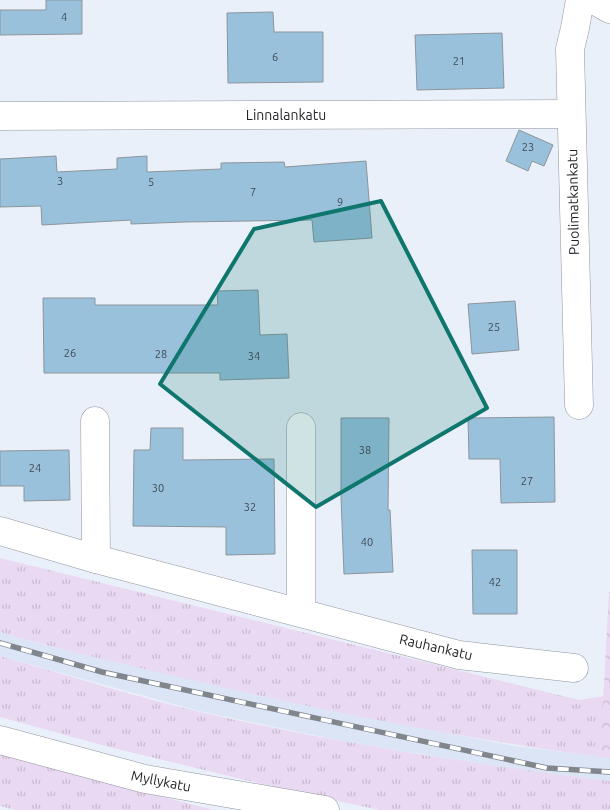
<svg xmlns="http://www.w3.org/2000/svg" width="610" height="810" viewBox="0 0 610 810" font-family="Ubuntu,sans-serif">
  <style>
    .built { fill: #dce5f6 }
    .grass { fill: url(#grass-tufts) }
    .forest { fill: url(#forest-crowns) }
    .building { fill: #9ac1dc; stroke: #8b959b }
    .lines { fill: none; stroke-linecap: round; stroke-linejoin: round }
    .minor-casing { stroke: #90959e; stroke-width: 29 }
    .minor { stroke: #fff; stroke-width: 28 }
    .rail-casing { stroke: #81858c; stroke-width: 5.5 }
    .rail { stroke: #fff; stroke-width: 4; stroke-dasharray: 11; stroke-linecap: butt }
    .marked { fill: #0f766e; fill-opacity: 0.2; stroke: #0f766e; stroke-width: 4; stroke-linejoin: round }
    .labels { text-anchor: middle; stroke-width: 4; stroke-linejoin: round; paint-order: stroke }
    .number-label { font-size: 11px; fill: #3e4952 }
    .street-label { font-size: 14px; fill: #1f2124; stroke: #fff }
  </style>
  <defs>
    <pattern id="grass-tufts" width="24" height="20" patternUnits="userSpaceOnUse" patternTransform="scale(1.25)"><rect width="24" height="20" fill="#ead9f2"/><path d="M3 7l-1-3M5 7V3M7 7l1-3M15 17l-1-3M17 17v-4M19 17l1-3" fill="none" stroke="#c8bacf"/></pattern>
    <pattern id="forest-crowns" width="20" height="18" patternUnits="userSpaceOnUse" patternTransform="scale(1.25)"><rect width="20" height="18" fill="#ead9f2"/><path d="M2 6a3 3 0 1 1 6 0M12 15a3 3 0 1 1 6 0" fill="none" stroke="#c8bacf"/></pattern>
  </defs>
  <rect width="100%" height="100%" fill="#eaf0fa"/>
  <!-- built -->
  <polygon class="built" points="0,632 48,646 261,696 508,745 610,758 610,781 501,767 352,743 199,711 0,656"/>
  <!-- grass -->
  <g class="grass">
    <path d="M 0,558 L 579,700 L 604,696 L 600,757 C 461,738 323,711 187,679 C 125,664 62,651 0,632 Z"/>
    <path d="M 0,656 C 67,675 133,696 200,712 C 335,743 473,764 610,781 L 610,810 L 380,810 L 304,794 L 109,747 L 0,717 Z"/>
    <polygon points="0,754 213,810 15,810 0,806"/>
  </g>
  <!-- forest -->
  <polygon class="forest" points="609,592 610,592 610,758 600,757"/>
  <!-- building -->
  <g class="building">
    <polygon points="46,0 82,0 82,34 0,35 0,10 46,10"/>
    <polygon points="273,12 274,32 323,32 323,82 228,83 227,13"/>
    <polygon points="502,33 504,88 417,90 415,35"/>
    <polygon points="519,130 553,145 544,166 532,161 528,171 506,161"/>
    <polygon points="56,156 57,172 117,169 117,158 147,156 147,172 221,169 221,163 284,162 285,167 366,161 372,238 314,242 312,220 185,222 131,224 131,220 42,225 41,206 0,207 0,159"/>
    <polygon points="258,290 260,335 287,334 289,378 220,380 220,373 44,373 43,298 95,298 95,305 218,305 217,291"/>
    <polygon points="515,301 519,350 472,354 468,304"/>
    <polygon points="554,417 555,502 501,503 500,459 469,459 468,418"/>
    <polygon points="341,418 389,418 388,510 390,510 393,572 344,574 341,497"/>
    <polygon points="151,428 183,428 183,460 274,459 275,554 226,555 226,527 133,526 134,450 150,450"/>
    <polygon points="69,450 70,500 24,501 24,486 0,486 0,451"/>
    <polygon points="472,550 517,550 517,614 473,614"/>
  </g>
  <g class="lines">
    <defs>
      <g id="minor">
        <polyline points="594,0 610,9"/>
        <polyline points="0,116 571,114"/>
        <polyline points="579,405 570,49 575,28 580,0"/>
        <polyline points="95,421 96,559"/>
        <polyline points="0,531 96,559 459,655 574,668"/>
        <polyline points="301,612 301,427"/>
        <polyline points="0,740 145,779 325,810"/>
      </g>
    </defs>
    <!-- minor casing -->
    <use href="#minor" class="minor-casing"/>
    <!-- minor -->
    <use href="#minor" class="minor"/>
    <defs>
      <polyline id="rail" points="0,643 102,672 547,768 610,772"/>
    </defs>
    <!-- rail casing -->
    <use href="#rail" class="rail-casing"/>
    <!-- rail -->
    <use href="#rail" class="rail"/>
  </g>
  <!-- marked area -->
  <path class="marked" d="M 381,201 L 487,408 L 316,507 L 160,384 L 254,229 Z"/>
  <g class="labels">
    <!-- number labels -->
    <g class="number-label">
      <text x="64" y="21">4</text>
      <text x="275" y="61">6</text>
      <text x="459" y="65">21</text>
      <text x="528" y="151">23</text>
      <text x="60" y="185">3</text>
      <text x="151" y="186">5</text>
      <text x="253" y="196">7</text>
      <text x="340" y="206">9</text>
      <text x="494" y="331">25</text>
      <text x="70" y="357">26</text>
      <text x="161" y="358">28</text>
      <text x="254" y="360">34</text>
      <text x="365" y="454">38</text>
      <text x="35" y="472">24</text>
      <text x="527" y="485">27</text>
      <text x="158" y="492">30</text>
      <text x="250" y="511">32</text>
      <text x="367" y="546">40</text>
      <text x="495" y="586">42</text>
    </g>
    <!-- street labels -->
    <g class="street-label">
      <text x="286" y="120">Linnalankatu</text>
      <text transform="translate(573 202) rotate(-91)" y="5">Puolimatkankatu</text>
      <text transform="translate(436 647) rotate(13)" y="5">Rauhankatu</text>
      <text transform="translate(161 781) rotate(11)" y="5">Myllykatu</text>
    </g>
  </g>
</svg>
